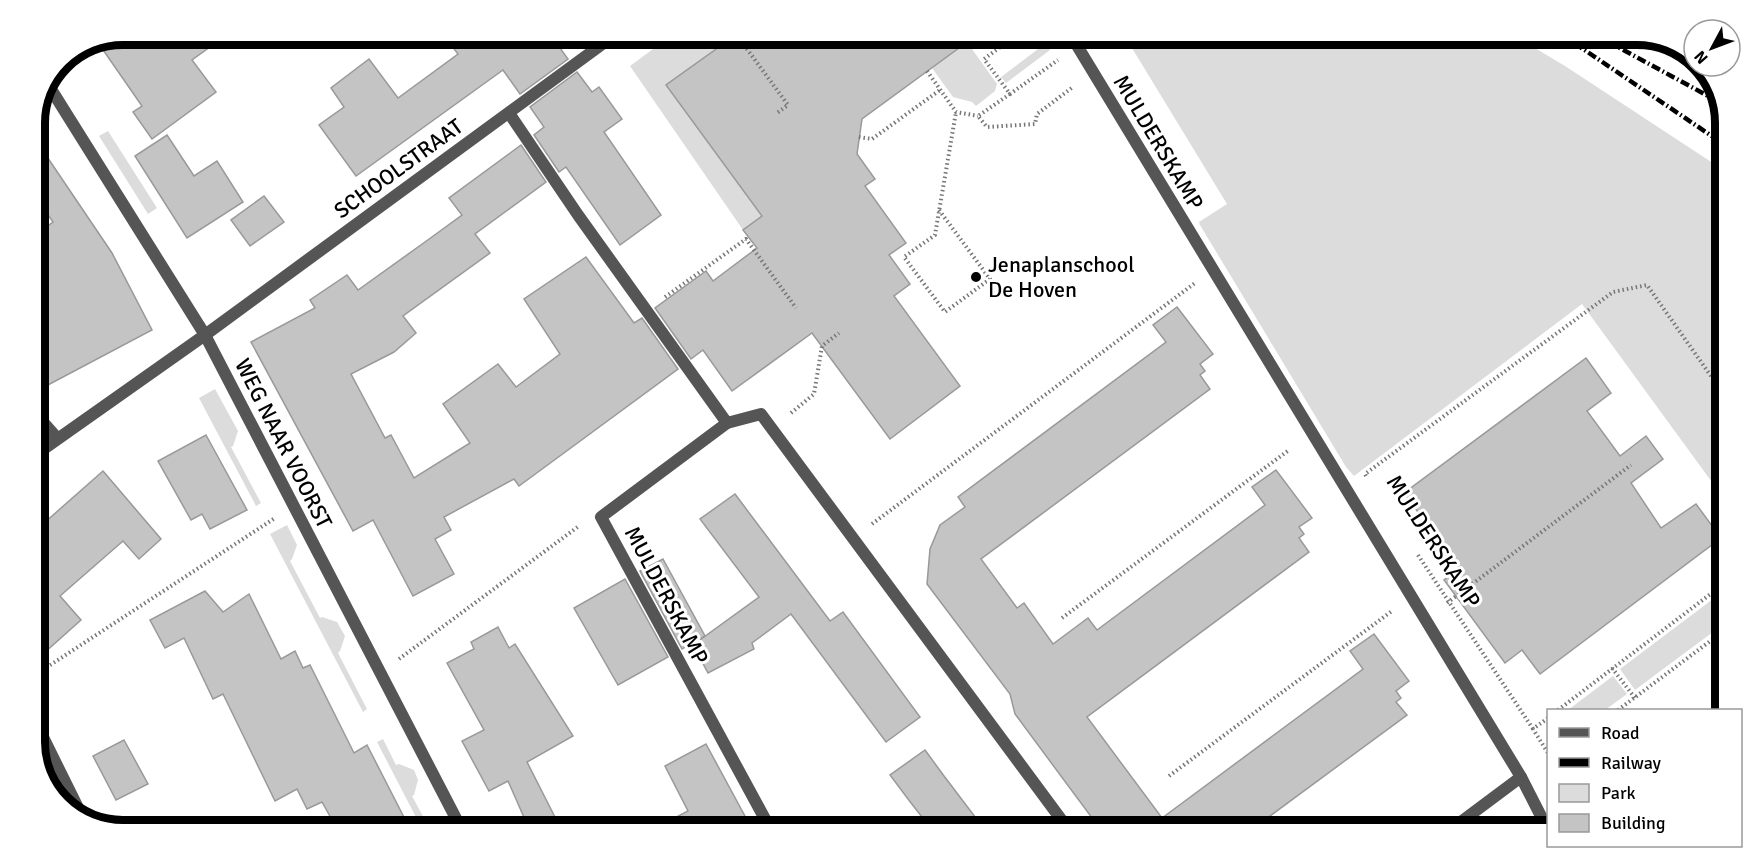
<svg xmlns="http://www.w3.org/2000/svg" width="1760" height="865" viewBox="0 0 1760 865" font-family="Signika,sans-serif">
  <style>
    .green { fill: #dcdcdc }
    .building { fill: #c4c4c4; stroke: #999; stroke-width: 1.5 }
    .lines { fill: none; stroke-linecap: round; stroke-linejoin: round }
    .path { stroke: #777; stroke-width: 4; stroke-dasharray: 1.5 3; stroke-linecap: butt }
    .minor { stroke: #555; stroke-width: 12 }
    .rail { stroke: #000; stroke-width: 4.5; stroke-dasharray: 9 3 1.5 3; stroke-linecap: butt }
    .poi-dot { fill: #000; stroke: #fff; stroke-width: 2 }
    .labels { text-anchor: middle; stroke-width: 6; stroke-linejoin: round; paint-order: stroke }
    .street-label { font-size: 22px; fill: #000; stroke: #fff }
    .poi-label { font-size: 22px; fill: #000; stroke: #fff; text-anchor: start }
    .rim { fill: none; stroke: #000; stroke-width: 8 }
  </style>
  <rect width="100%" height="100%" fill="#fff"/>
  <!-- green -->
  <g class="green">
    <polygon points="672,35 731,35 733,37 667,86 751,200 767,213 743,230 630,66"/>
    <polygon points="1033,35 1041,35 1050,50 1006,83 1001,77 1042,46"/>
    <polygon points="1124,35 1513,35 1565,66 1725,171 1725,500 1582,304 1354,476 1346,467 1200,225 1199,222 1227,204"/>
    <polygon points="967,42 997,84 995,91 976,106 972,102 953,97 932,68"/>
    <polygon points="108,131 157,208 148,214 99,136"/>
    <polygon points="215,389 238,431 233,446 231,447 261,503 256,506 199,398"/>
    <polygon points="287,525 297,545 292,559 290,561 320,618 322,617 337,622 345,636 340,651 338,653 367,709 363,712 270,534"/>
    <polygon points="1725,590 1725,623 1635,690 1620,669"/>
    <polygon points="1613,676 1627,694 1605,710 1568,710"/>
    <polygon points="383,739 396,765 399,764 414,770 418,780 414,795 412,796 426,822 420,825 377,742"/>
  </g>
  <!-- building -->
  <g class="building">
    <polygon points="123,34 228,34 192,60 216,92 152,139 133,112 142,106 99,44"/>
    <polygon points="443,34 550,34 568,59 520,94 503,70 356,176 319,125 344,107 331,88 369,59 398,98 458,54"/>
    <polygon points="757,34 978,34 862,119 857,154 875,179 865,186 906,243 889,255 910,284 894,296 960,386 890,439 812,333 732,391 703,350 691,359 655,308 706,271 713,281 757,248 743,230 762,216 666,85 733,37 740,46"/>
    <polygon points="577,72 592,92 599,87 622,119 604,132 661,215 620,245 566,167 559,172 534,135 544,127 530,107"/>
    <polygon points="167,135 194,176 217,161 243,202 187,238 135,156"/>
    <polygon points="35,139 112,253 152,330 46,386 35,373 35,235 53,222 35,196"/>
    <polygon points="521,145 546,182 475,234 490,253 403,316 416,333 394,352 351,374 385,438 391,435 414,478 470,443 443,404 498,364 516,387 560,354 524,299 586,257 634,323 642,318 678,369 519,486 514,479 444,517 451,530 435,539 454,574 413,596 373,520 353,531 251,342 315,308 310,300 347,275 358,290 425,242 462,215 449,198"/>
    <polygon points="264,196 284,222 250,246 231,220"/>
    <polygon points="1177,307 1213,354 1200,364 1205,371 1200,375 1210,389 981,559 1017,608 1024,603 1053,644 1088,618 1097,630 1265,505 1252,487 1276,470 1312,518 1299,527 1304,534 1299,538 1309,552 1087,717 1162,818 1363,669 1350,651 1374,634 1409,681 1396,691 1401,698 1396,702 1407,715 1251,830 1101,830 1015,714 1010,694 927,584 930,549 940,525 965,507 958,497 1166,342 1153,325"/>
    <polygon points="1586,358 1611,393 1587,411 1620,456 1646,436 1663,459 1631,483 1661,528 1696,504 1721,538 1540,674 1522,650 1505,663 1444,580 1459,568 1404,493"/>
    <polygon points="206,435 247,510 210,529 202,514 191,520 158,461"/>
    <polygon points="103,471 161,539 139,559 123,541 60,596 81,620 35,661 35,531"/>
    <polygon points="735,494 830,621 843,612 920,717 886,742 791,614 752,643 754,649 708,673 693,645 759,597 700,519"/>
    <polygon points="663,559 705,636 682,649 640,571"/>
    <polygon points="625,579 668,657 618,685 574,608"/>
    <polygon points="205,591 223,612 249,594 281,659 295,651 303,668 310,665 354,753 367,745 411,831 332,831 332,820 322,802 307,809 297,789 275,801 223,694 213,699 184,638 165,648 150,620"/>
    <polygon points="498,627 509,648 515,644 573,736 527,762 562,831 530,831 508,781 489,791 462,741 484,730 447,663 474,649 471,642"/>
    <polygon points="124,740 148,784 116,800 93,756"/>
    <polygon points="706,744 753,831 650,831 688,811 665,766"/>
    <polygon points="925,750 944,776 985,830 932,830 908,799 890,775"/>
  </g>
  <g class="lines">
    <!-- path -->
    <g class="path">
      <polyline points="736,34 788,105 777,113"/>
      <polyline points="1018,34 984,59 1010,94 1058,60"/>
      <polyline points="927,71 956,112 978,116"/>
      <polyline points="1010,94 978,116 987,127 1035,124 1037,114 1073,87"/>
      <polyline points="859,137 872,139 940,90"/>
      <polyline points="939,210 990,279 945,312 904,257 935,235 956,112"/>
      <polyline points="665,297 746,239 796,308"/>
      <polyline points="791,413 814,394 822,346 839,333"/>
      <polyline points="1366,476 1365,474 1613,292 1647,285 1725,396"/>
      <polyline points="872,524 1195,283"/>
      <polyline points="1418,555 1533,729"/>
      <polyline points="1447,603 1631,465"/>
      <polyline points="1062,618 1289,450"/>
      <polyline points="399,659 579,526"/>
      <polyline points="1612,668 1635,698"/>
      <polyline points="35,675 275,518"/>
      <polyline points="1558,710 1725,583"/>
      <polyline points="1618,710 1725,630"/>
      <polyline points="1548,718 1533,729 1548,753"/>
      <polyline points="1169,776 1392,611"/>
    </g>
    <!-- minor -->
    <g class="minor">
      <polyline points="1070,34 1521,777 1548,830"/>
      <polyline points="49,86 205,335 462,830"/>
      <polyline points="509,113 578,215 727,423 601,517 771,830"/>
      <polyline points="35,413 57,438"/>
      <polyline points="727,423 761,414 1069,830"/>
      <polyline points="35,455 205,335 616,34"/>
      <polyline points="35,721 85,822"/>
      <polyline points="1450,830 1521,777"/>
    </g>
    <!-- rail -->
    <g class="rail">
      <polyline points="1561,34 1725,145"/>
      <polyline points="1594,34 1721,103"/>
      <polyline points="1642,35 1694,64"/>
      <polyline points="1698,66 1708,71"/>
    </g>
  </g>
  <!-- markers -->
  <circle class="poi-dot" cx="976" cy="277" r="6"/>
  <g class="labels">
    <!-- street labels -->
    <g class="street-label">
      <text transform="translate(1159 142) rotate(59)" y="8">MULDERSKAMP</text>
      <text transform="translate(398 168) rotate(-36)" y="8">SCHOOLSTRAAT</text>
      <text transform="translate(284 443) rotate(63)" y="8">WEG NAAR VOORST</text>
      <text transform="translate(1434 541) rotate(57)" y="8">MULDERSKAMP</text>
      <text transform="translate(667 595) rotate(62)" y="8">MULDERSKAMP</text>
    </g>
    <!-- poi labels -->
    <g class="poi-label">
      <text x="988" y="272">Jenaplanschool<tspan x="988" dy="25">De Hoven</tspan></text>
    </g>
  </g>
  <!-- crop -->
  <path d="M0 0H1760V865H0ZM123 45H1637A78 78 0 0 1 1715 123V742A78 78 0 0 1 1637 820H123A78 78 0 0 1 45 742V123A78 78 0 0 1 123 45Z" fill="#fff" fill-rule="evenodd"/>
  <path class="rim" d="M123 45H1637A78 78 0 0 1 1715 123V742A78 78 0 0 1 1637 820H123A78 78 0 0 1 45 742V123A78 78 0 0 1 123 45Z"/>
  <!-- legend -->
  <rect x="1547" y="709" width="195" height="138" fill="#ffffff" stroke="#999999" stroke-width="1.5"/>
  <rect x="1559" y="728" width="30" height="9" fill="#555555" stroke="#999999" stroke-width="1.5"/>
  <text x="1601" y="739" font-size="18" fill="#000000">Road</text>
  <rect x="1559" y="758" width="30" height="9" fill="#000000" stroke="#999999" stroke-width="1.5"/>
  <text x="1601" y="769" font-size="18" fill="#000000">Railway</text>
  <rect x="1559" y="784" width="30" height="18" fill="#dcdcdc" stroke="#999999" stroke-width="1.5"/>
  <text x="1601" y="799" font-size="18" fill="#000000">Park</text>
  <rect x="1559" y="814" width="30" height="18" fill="#c4c4c4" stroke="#999999" stroke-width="1.5"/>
  <text x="1601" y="829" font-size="18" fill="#000000">Building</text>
  <!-- north arrow -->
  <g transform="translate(1712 48) rotate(229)"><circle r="28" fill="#ffffff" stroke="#999999" stroke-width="1.5"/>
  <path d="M0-4.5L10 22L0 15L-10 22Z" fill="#000000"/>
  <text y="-9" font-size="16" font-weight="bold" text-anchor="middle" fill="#000000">N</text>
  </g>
</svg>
